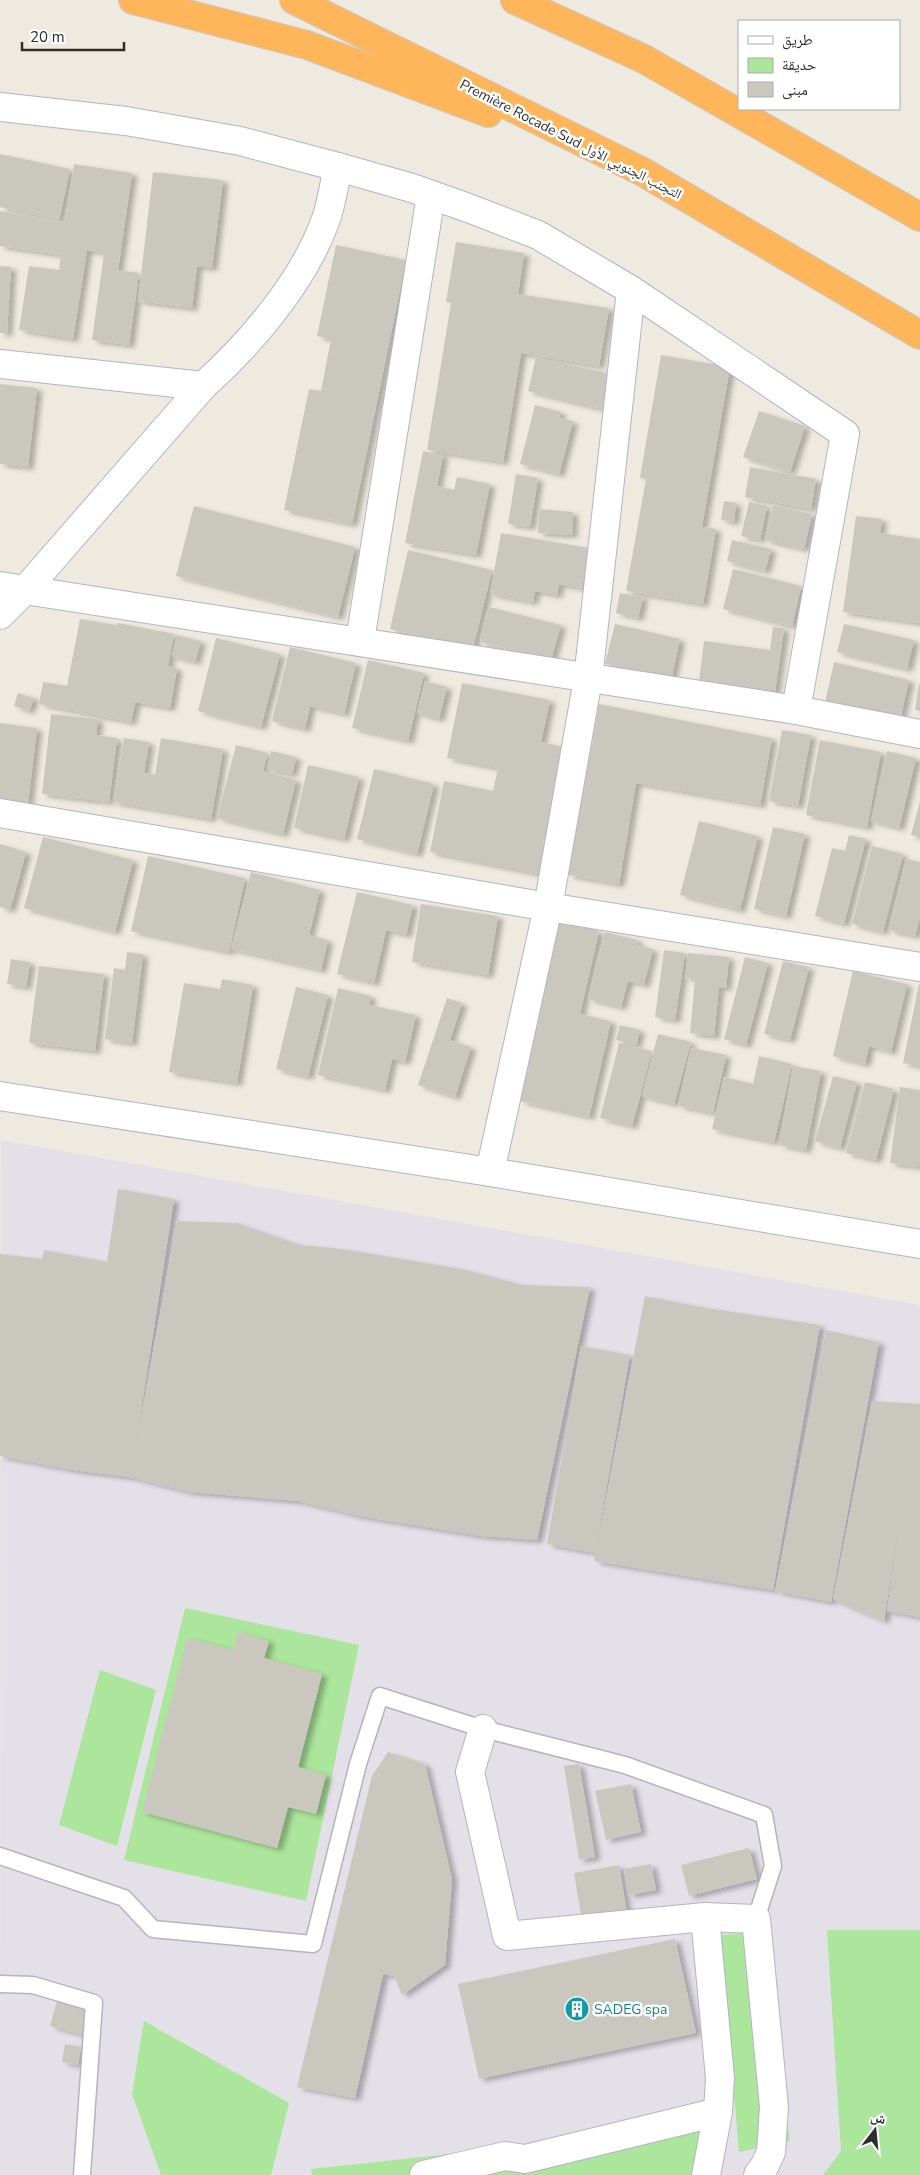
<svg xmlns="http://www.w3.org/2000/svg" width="920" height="2175" viewBox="0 0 920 2175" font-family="'Nunito Sans','Noto Naskh Arabic',sans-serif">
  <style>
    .industrial { fill: #e3e0e7 }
    .green { fill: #ace59c }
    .building { fill: #cac8be; filter: url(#shadow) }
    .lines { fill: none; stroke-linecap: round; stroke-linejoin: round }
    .service-casing { stroke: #b3b4c0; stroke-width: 19 }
    .minor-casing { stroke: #b3b4c0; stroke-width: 30 }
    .motorway-casing { stroke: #c8c8c8; stroke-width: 30 }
    .service { stroke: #fff; stroke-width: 16 }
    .minor { stroke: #fff; stroke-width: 28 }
    .motorway { stroke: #ffb65a; stroke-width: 28 }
    .labels { text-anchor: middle; stroke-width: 5; stroke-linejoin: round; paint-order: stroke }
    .street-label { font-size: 14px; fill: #2d2d2d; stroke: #fff }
    .culture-label { font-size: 14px; fill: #0d838f; stroke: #fff; text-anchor: start }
  </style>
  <defs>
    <filter id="shadow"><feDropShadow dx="5.5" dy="3" stdDeviation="2.5" flood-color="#0004"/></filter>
  </defs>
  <rect width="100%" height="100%" fill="#eeeadf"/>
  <!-- industrial -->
  <polygon class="industrial" points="1,1140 920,1305 920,2175 0,2175"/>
  <!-- green -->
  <g class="green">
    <polygon points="185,1608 359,1645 306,1901 124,1860"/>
    <polygon points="100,1670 156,1690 117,1846 59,1825"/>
    <polygon points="827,1930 920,1930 920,2175 823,2175 841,2151"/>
    <polygon points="760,1932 790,2141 739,2152 720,1935"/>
    <polygon points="144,2021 289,2103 271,2175 161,2175 132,2094"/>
    <polygon points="709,2126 714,2175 312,2175 311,2169"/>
  </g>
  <!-- building -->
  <g class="building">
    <polygon points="0,154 70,169 59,220 0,207"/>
    <polygon points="74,164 132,173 118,270 139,273 129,345 92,340 104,253 87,250 73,339 19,330 29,266 59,270 61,255 0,246 0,211 65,222"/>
    <polygon points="153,172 223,180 212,268 197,266 192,308 138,301"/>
    <polygon points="456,242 524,253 518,294 609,308 599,366 521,353 503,462 427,450 451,303 446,302"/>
    <polygon points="336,245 406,260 352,524 284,510 309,389 321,391 331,339 317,336"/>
    <polygon points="0,266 11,267 7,333 0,333"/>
    <polygon points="661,355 730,367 702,527 716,529 703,604 626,591 646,479 640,478"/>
    <polygon points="536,357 610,374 602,409 528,391"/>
    <polygon points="0,384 37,388 28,467 0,464"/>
    <polygon points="535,405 561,412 559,418 573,421 559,474 520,464"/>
    <polygon points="759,411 805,426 790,472 743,457"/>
    <polygon points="423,451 443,455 437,486 454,490 457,477 490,484 476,555 405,543"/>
    <polygon points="750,467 816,479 811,509 745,497"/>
    <polygon points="516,474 538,478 530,527 508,524"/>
    <polygon points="724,501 736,503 734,522 721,520"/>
    <polygon points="749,502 767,506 760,540 741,536"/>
    <polygon points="773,505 812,514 804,549 765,540"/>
    <polygon points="194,506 355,547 338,617 176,576"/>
    <polygon points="539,509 573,512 572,535 538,533"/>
    <polygon points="856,516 882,519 880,533 920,539 920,623 843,612"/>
    <polygon points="501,533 589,548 582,588 559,584 557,595 535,591 533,602 490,594"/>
    <polygon points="732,540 771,549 765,571 727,561"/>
    <polygon points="408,550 492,570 473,648 390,629"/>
    <polygon points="733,569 801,586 792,626 723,609"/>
    <polygon points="620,593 643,597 638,618 616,613"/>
    <polygon points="489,607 561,625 551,660 480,642"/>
    <polygon points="80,619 117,625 118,623 174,634 168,666 177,668 170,708 135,702 131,722 39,704 43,682 67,686"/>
    <polygon points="615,624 680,639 671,680 605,664"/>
    <polygon points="844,624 914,640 907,669 837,652"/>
    <polygon points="773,627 784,628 775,692 699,681 704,641 770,650"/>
    <polygon points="177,635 201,641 195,662 172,656"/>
    <polygon points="216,638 280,654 261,727 198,711"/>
    <polygon points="290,647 356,663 344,714 310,706 305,729 272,721"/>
    <polygon points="368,660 424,673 408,741 352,728"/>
    <polygon points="834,662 909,680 899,724 824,707"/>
    <polygon points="425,681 447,687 439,719 417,713"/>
    <polygon points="462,683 550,700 541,742 564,747 539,874 430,852 444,781 493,791 498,768 447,758"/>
    <polygon points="919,684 920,684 920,711 915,710"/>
    <polygon points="18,693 34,698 29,711 14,706"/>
    <polygon points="599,704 772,738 760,805 636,783 619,884 568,875"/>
    <polygon points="51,714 98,719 96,735 117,738 109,802 42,794"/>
    <polygon points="0,723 37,728 28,803 0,799"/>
    <polygon points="782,730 811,735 798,806 769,801"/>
    <polygon points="124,738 149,742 144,773 155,775 161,738 223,749 211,819 113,802"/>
    <polygon points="820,740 881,752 867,827 806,815"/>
    <polygon points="236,745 268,753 263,771 296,780 283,834 217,818"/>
    <polygon points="271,751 296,757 292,774 267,769"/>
    <polygon points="887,751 916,758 899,828 871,821"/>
    <polygon points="308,765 359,777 344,839 294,828"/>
    <polygon points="374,769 434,784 417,854 357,839"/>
    <polygon points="920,801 920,837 911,835"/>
    <polygon points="699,821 758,836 740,910 680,895"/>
    <polygon points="773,827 805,834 786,916 754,909"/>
    <polygon points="849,835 866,839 844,924 815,916 832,848 845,851"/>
    <polygon points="43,837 133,860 115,932 24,908"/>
    <polygon points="0,844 26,852 10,910 0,907"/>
    <polygon points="872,846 903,854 883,932 852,924"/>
    <polygon points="148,856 245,878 229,952 131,931"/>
    <polygon points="906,859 920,862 920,917 915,936 889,930"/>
    <polygon points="251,872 320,890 309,935 328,940 321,970 231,949"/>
    <polygon points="357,892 413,905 406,935 386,930 374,983 337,974"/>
    <polygon points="421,904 498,916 488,975 412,962"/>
    <polygon points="559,922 599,931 580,1014 611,1021 589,1117 520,1101"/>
    <polygon points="605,932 638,940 637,945 653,949 644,985 628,981 621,1007 588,999"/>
    <polygon points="664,950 685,953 675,1020 655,1017"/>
    <polygon points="127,952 143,954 132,1043 105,1039 114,968 125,970"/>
    <polygon points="688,953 729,957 726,988 719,987 714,1036 690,1033 695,979 685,978"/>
    <polygon points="745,957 768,963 746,1045 724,1039"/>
    <polygon points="11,959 30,962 26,987 7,984"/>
    <polygon points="783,961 809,967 790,1040 764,1034"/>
    <polygon points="39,966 104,974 95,1051 29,1043"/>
    <polygon points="853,971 907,984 891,1052 869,1046 865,1064 833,1056"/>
    <polygon points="222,979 253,985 237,1083 169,1072 184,983 220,989"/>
    <polygon points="919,984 920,984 920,1066 903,1063"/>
    <polygon points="296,987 328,995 308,1077 276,1069"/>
    <polygon points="338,988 371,996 369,1005 416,1015 405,1062 392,1059 385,1090 318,1075"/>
    <polygon points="447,998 462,1003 450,1040 471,1047 455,1097 418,1085"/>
    <polygon points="620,1025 640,1030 636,1045 616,1040"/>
    <polygon points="658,1034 691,1042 674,1104 642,1096"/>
    <polygon points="619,1043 652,1051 632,1126 600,1118"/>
    <polygon points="691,1048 726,1055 713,1113 678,1106"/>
    <polygon points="759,1056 792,1064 774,1142 712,1129 724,1077 753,1084"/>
    <polygon points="793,1066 821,1071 806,1150 779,1145"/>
    <polygon points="833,1076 857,1082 840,1148 815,1141"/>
    <polygon points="865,1082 894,1089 876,1160 846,1153"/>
    <polygon points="900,1087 920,1090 920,1167 890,1163"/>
    <polygon points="118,1189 174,1199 135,1450 177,1221 237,1223 299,1245 343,1249 462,1269 522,1285 590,1287 537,1540 482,1536 359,1516 298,1501 189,1492 130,1477 73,1470 0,1456 0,1254 42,1259 44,1250 107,1262"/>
    <polygon points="645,1296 706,1308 820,1325 773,1590 594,1561"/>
    <polygon points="826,1330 879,1342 831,1602 775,1591"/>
    <polygon points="581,1346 630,1355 595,1553 547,1544"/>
    <polygon points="872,1401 920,1404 920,1617 887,1611 901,1511 884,1621 833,1599"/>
    <polygon points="238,1632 269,1641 264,1658 322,1674 298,1767 326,1775 316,1814 288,1807 277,1848 142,1812 187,1638 233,1650"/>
    <polygon points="388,1752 425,1764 452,1879 445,1965 402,1995 394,1976 383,1974 355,2098 297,2087 372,1776"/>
    <polygon points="579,1764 595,1857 579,1860 564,1766"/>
    <polygon points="631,1784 641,1832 606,1840 595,1791"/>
    <polygon points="749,1848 757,1879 689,1896 681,1865"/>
    <polygon points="651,1864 656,1890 629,1895 624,1869"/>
    <polygon points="619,1865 628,1920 583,1927 574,1873"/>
    <polygon points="675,1939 696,2033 479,2079 458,1984"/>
    <polygon points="59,1993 92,2002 83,2035 50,2026"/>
    <polygon points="65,2044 81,2047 78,2065 62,2062"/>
  </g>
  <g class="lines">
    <defs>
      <g id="service">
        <polyline points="0,1856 124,1898 153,1929 313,1944 358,1764 380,1696 483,1729 625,1765 764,1815 773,1866 756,1919"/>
        <polyline points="0,1984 33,1985 94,2003 82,2175"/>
      </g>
      <g id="minor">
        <polyline points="0,107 126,121 240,141 338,167 412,188 471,209 538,235 631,290 845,434 796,710"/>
        <polyline points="0,364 203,386"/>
        <polyline points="0,586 796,710 920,734"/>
        <path d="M 0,615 L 26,589 L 203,386 C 251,343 304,281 326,219 C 332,202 334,184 338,167"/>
        <polyline points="360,641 431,195"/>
        <polyline points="0,813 548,907 920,967"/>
        <polyline points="0,1096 490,1172 920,1244"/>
        <polyline points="490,1172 548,907 588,679 631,290"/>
        <polyline points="483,1729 470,1772 507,1936 705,1917 756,1919 774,2107 771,2152 764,2167 758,2175"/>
        <polyline points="705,1917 720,2078 718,2112 706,2175"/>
        <polyline points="424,2175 505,2156 525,2159 718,2112"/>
      </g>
      <g id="motorway">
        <polyline points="133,0 307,45 488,113"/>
        <polyline points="294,0 643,172 920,335"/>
        <polyline points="515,0 644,59 920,217"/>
      </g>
    </defs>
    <!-- service casing -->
    <use href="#service" class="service-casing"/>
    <!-- minor casing -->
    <use href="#minor" class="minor-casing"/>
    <!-- motorway casing -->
    <use href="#motorway" class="motorway-casing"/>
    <!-- service -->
    <use href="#service" class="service"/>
    <!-- minor -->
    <use href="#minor" class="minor"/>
    <!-- motorway -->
    <use href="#motorway" class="motorway"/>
  </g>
  <!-- icons -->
  <defs>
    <symbol id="building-disc" viewBox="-11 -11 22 22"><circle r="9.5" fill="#0f9aa8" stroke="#fff"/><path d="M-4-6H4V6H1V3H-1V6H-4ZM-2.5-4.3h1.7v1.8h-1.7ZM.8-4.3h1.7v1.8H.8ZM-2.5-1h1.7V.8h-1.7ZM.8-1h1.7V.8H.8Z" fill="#fff"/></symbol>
  </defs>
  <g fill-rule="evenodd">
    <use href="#building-disc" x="563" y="1995" width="28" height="28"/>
  </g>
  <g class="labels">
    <!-- street labels -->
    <g class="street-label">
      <text transform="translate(571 139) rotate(27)" y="5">Première Rocade Sud التجنب الجنوبي الأول</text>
    </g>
    <!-- culture labels -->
    <g class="culture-label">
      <text x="594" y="2014">SADEG spa</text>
    </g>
  </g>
  <!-- legend -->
  <rect x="738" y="20" width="162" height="90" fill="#ffffff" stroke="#ababab"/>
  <rect x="748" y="36" width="25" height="8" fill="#ffffff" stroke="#ababab"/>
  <text x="782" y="45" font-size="15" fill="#2d2d2d">طريق</text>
  <rect x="748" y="58" width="25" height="15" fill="#ace59c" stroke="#ababab"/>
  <text x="782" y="70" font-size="15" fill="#2d2d2d">حديقة</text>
  <rect x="748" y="82" width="25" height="15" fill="#cac8be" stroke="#ababab"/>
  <text x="782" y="95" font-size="15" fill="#2d2d2d">مبنى</text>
  <!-- north arrow -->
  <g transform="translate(875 2130) rotate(16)" stroke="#ffffff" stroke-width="4" paint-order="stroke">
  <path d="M0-4L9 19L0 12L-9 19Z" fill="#2d2d2d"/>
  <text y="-8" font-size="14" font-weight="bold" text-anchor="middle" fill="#2d2d2d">ش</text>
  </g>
  <!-- scale -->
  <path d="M22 42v8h102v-8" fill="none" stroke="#2d2d2d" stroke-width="2.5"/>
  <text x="30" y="42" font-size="15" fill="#2d2d2d" stroke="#ffffff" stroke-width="4" paint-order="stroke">20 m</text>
</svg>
